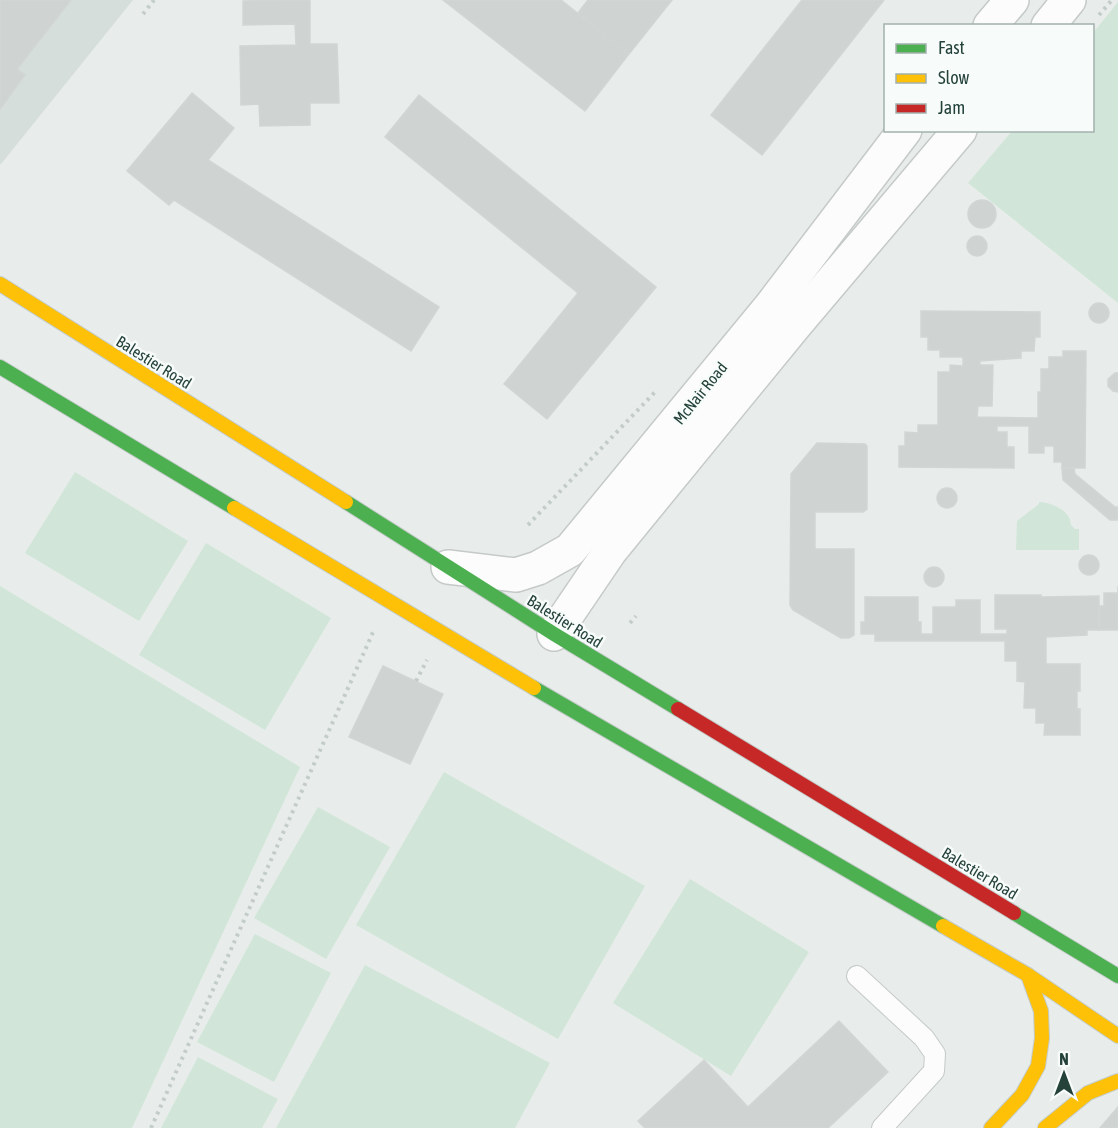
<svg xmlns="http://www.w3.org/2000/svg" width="1118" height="1128" viewBox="0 0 1118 1128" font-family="'Asap Condensed',sans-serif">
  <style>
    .built { fill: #d6dedb }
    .green { fill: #d1e6d8 }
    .building { fill: #cfd4d2; stroke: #d1d6d4; stroke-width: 1.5 }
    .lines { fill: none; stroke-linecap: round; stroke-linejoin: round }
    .lane-casing { stroke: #c5cac8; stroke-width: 22 }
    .street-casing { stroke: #c5cac8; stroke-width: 36 }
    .fast-casing { stroke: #c3cbc8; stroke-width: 16 }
    .slow-casing { stroke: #c3cbc8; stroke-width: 16 }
    .jam-casing { stroke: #c3cbc8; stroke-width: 16 }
    .path { stroke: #c3ccca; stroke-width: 4; stroke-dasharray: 3 4.5; stroke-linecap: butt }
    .lane { stroke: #fcfcfc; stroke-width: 20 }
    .street { stroke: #fcfcfc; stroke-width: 33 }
    .fast { stroke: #4caf50; stroke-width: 14 }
    .slow { stroke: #ffc107; stroke-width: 14 }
    .jam { stroke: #c62828; stroke-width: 14 }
    .labels { text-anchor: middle; stroke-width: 5; stroke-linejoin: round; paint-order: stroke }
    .street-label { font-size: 16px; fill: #24423a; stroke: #f7fbf9 }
  </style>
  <rect width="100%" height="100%" fill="#e8edeb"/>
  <!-- built -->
  <polygon class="built" points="0,0 133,0 1,164 0,164"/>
  <!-- green -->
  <g class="green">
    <polygon points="1118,2 1118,303 968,183 1012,131 1092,130 1093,33"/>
    <polygon points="75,472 188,541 139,621 25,553"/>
    <path d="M 1039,502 C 1051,502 1071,511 1071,525 L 1075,529 L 1079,529 L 1079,550 L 1016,550 L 1017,521 L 1039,504 Z"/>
    <polygon points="206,543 331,618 265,730 139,655"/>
    <polygon points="0,586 300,767 132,1128 0,1128"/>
    <polygon points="444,772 645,886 558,1039 356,925"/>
    <polygon points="318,807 390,847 326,959 254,918"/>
    <polygon points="690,879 809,952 731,1076 613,1003"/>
    <polygon points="255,934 331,973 274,1082 197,1042"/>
    <polygon points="365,965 550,1063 515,1128 276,1128"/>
    <polygon points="198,1057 278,1099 262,1128 161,1128"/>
  </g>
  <!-- building -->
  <g class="building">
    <polygon points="0,0 71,0 17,69 25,75 0,109"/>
    <polygon points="310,0 310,44 337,44 339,103 310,103 310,125 260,126 259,104 241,105 240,46 296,45 295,24 243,25 243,1"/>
    <polygon points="443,0 561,0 629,54 585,111"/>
    <polygon points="588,0 672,0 629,54 578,13"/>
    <polygon points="802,0 884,0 762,155 711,115"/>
    <polygon points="192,93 234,128 208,160 439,307 411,351 174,200 169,205 127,171"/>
    <polygon points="419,95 656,287 547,419 504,384 578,293 385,137"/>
    <circle cx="982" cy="214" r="14"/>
    <circle cx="977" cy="246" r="10"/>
    <circle cx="1099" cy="313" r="10"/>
    <polygon points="921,311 1040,312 1040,337 1035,337 1034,351 1021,351 1021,358 980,361 980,365 993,365 992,406 978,406 977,417 1038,418 1038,392 1041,392 1041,369 1049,369 1049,357 1063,357 1063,351 1086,351 1085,468 1062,468 1062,462 1054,462 1054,446 1044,446 1044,453 1029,453 1029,426 997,426 997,432 1007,432 1007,447 1014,447 1014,468 899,467 899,446 905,446 905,432 918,433 918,425 938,425 938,372 950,372 950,365 963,366 963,357 940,357 940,350 928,350 928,337 921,337"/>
    <polygon points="1115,373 1118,373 1118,392 1113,391 1108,386 1108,379"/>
    <polygon points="817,443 865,444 867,446 867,509 863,512 815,512 815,549 854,549 854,635 849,638 841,638 793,610 790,605 791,474"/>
    <polygon points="1062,468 1074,468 1075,474 1115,507 1118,507 1118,520 1110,520 1063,480"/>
    <circle cx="947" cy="498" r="10"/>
    <circle cx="1089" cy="565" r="10"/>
    <circle cx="934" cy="577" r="10"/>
    <polygon points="1118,586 1118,630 1099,630 1100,606 1104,606 1104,593 1118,593"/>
    <polygon points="995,595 1041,595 1041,597 1099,596 1099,630 1087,630 1087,635 1046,637 1046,664 1080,664 1080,691 1077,691 1077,709 1080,709 1080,735 1044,735 1045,723 1036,723 1036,708 1024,708 1025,682 1017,681 1017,661 1005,661 1005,641 875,641 875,634 861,634 861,622 865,622 865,597 918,597 918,622 921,622 921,634 933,634 933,607 956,607 956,600 980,600 980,634 1007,634 1007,629 995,629"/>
    <polygon points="383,666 443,694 410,764 349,737"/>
    <polygon points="839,1021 888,1072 828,1128 645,1128 638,1121 704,1060 748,1107"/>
    <polygon points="1118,1107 1118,1128 1100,1128"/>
  </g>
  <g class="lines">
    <defs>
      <polyline id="lane" points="857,976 924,1038 935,1054 934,1071 882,1128"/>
      <g id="street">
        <polyline points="990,26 1012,0"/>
        <polyline points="1048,26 1069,0"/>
        <polyline points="448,567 516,575 538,568 570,550 771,306 905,130"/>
        <polyline points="554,634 611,550 795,325 960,130"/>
      </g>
      <g id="fast">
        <polyline points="0,367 234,508"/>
        <polyline points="346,502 554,634 678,709"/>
        <polyline points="534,688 943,926"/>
        <polyline points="1014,913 1118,976"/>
      </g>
      <g id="slow">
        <polyline points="0,284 346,502"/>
        <polyline points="234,508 534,688"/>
        <polyline points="943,926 1028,975 1118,1036"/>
        <polyline points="991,1128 1022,1095 1038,1066 1042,1038 1041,1011 1028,975"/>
        <polyline points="1045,1128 1088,1093 1118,1081"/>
      </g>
      <polyline id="jam" points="678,709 1014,913"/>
    </defs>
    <!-- lane casing -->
    <use href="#lane" class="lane-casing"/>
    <!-- street casing -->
    <use href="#street" class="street-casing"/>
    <!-- fast casing -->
    <use href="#fast" class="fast-casing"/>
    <!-- slow casing -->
    <use href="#slow" class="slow-casing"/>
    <!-- jam casing -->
    <use href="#jam" class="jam-casing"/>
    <!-- path -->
    <g class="path">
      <polyline points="143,14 154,0"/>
      <polyline points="1099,15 1112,0"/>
      <polyline points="528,525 656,391"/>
      <polyline points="630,623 636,616"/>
      <polyline points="416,681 427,660"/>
      <polyline points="151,1128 374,630"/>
    </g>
    <!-- lane -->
    <use href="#lane" class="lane"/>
    <!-- street -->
    <use href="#street" class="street"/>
    <!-- fast -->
    <use href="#fast" class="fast"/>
    <!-- slow -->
    <use href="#slow" class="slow"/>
    <!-- jam -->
    <use href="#jam" class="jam"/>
  </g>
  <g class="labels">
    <!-- street labels -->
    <g class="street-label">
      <text transform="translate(154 362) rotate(32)" y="6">Balestier Road</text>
      <text transform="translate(700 393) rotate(-51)" y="6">McNair Road</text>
      <text transform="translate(565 621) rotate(32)" y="6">Balestier Road</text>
      <text transform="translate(980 873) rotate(31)" y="6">Balestier Road</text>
    </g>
  </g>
  <!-- legend -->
  <rect x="884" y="24" width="210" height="108" fill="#f7fbf9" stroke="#a3b1ad" stroke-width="1.5"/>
  <rect x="896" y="44" width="30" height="9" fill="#4caf50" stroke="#a3b1ad" stroke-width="1.5"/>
  <text x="938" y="54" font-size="18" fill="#24423a">Fast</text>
  <rect x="896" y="74" width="30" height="9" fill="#ffc107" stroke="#a3b1ad" stroke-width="1.5"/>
  <text x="938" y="84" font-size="18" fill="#24423a">Slow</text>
  <rect x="896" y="104" width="30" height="9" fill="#c62828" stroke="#a3b1ad" stroke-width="1.5"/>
  <text x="938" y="114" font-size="18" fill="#24423a">Jam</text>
  <!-- north arrow -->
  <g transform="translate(1064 1074)" stroke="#f7fbf9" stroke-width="4.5" paint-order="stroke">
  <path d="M0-4.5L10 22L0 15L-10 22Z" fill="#24423a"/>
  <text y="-9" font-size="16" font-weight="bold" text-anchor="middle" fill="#24423a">N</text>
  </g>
</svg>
